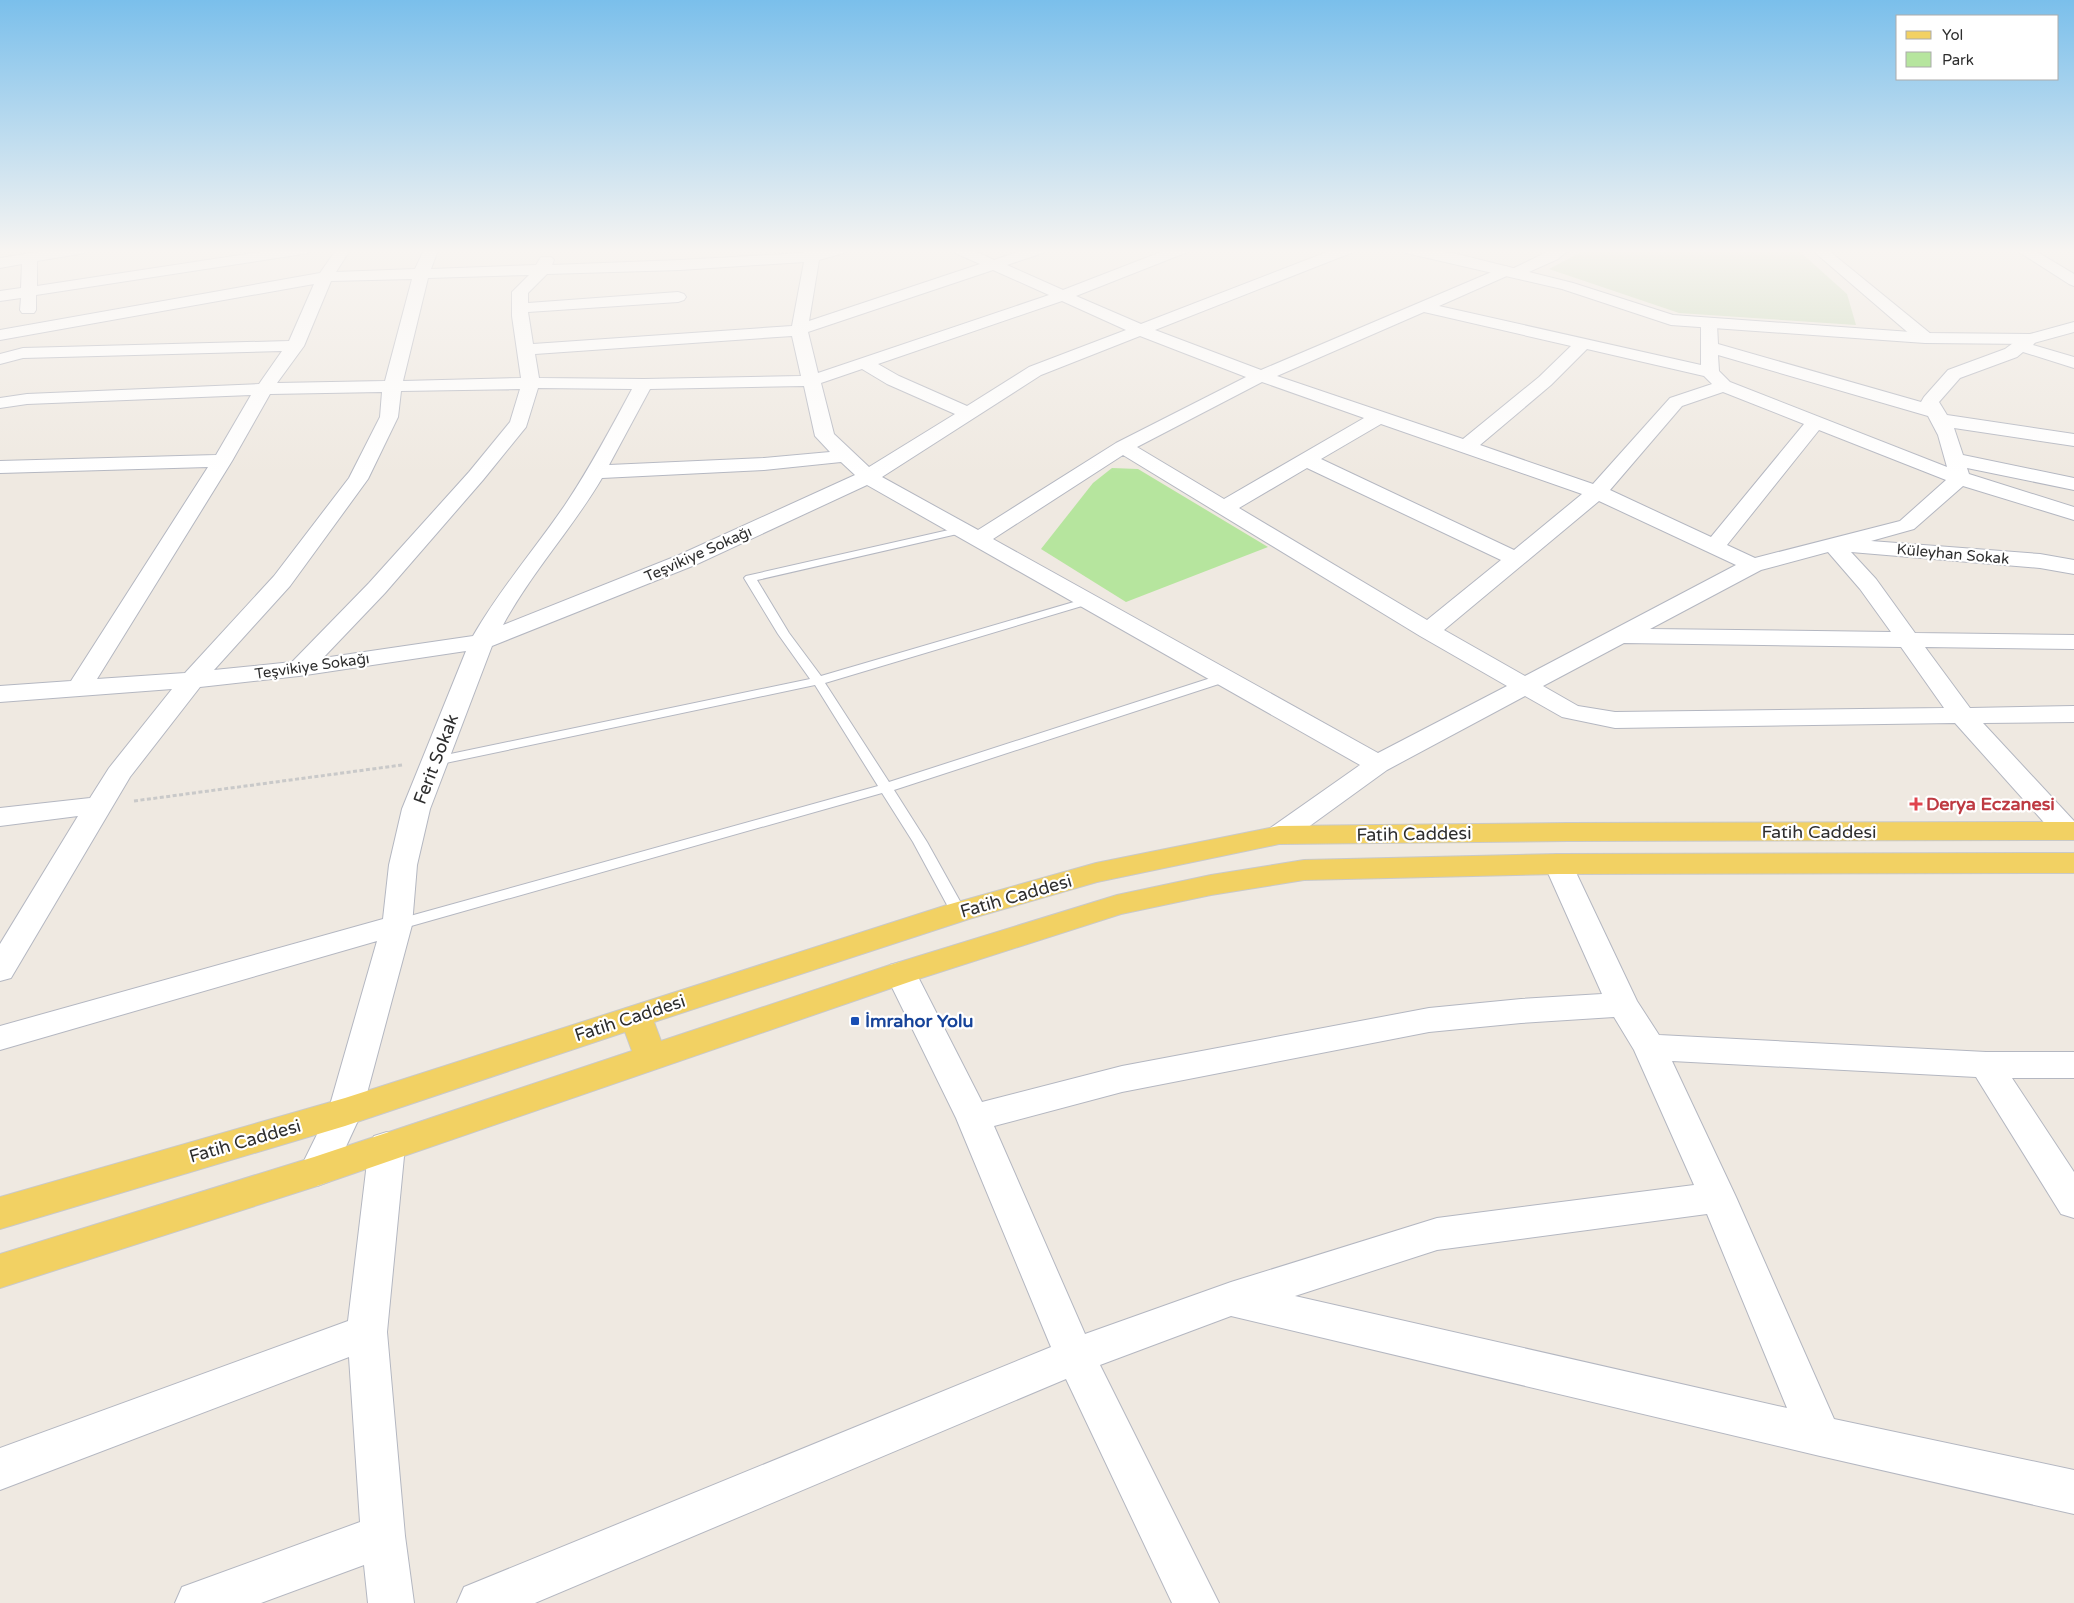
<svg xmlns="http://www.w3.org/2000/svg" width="2074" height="1603" viewBox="0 0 2074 1603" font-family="'Varela Round',sans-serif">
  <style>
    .green { fill: #b6e59e }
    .cemetery { fill: #c8d9b8 }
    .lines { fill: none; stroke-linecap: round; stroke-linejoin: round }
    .service-casing { stroke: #b4b7c1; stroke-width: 2 }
    .minor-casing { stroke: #b4b7c1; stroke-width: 2 }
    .tertiary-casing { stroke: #b4b7c1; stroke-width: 2 }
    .primary-casing { stroke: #c9c9c9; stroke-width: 2 }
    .path { stroke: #c9c9c9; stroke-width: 3; stroke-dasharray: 4 2.5; stroke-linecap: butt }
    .service { fill: #fff; fill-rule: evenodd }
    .minor { fill: #fff; fill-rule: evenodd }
    .tertiary { fill: #fff; fill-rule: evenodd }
    .primary { fill: #f2d163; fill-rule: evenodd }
    .health-dot { fill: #e0444e; stroke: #fff; stroke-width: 2 }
    .transit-dot { fill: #1a4fb4; stroke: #fff; stroke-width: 2 }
    .labels { text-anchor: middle; stroke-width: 4.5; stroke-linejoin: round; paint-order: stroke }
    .far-street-label { font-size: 15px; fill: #2e2e2e; stroke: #fff }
    .street-label { font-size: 18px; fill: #2e2e2e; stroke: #fff }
    .health-label { font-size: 18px; font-weight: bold; fill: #be3a42; stroke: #fff; text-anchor: start }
    .transit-label { font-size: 18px; font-weight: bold; fill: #164399; stroke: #fff; text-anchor: start }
  </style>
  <rect width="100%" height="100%" fill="#efe9e1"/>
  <!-- green -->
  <polygon class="green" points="1112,468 1138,469 1268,547 1126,602 1041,549 1093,483"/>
  <!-- cemetery -->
  <polygon class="cemetery" points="1585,250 1798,250 1847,294 1856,325 1679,313 1549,269"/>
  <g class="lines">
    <defs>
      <polygon id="service" points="962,527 966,528 967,530 966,532 757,580 789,633 821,676 1084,599 1092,599 1094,601 1092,603 825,683 889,782 1220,675 1224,674 1230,678 1228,681 894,790 927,842 966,912 963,916 958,917 953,916 913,842 882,793 397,930 392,929 389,925 392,921 878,786 815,685 436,765 429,761 436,757 810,679 778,634 744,578 746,576"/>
      <g id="minor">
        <polygon points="51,250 86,250 84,253 79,254 37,261 37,286 273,250 310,250 308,253 303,254 36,295 36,310 34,313 22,313 20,310 21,298 0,301 0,291 21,288 22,264 0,268 0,258"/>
        <path d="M 336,250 L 350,250 L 336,272 L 415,269 L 424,250 L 438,250 L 431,269 L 536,265 L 541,257 L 551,257 L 554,260 L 552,265 L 680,260 L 803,253 L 802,250 L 846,250 L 844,253 L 819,260 L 809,321 L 980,264 L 955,253 L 953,250 L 973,250 L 994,260 L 1023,250 L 1045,250 L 1043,253 L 1007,265 L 1063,290 L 1166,250 L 1187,250 L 1185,253 L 1076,296 L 1141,324 L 1332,250 L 1353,250 L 1351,253 L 1155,330 L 1261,370 L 1501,268 L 1506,266 L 1512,269 L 1551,250 L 1568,250 L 1558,259 L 1520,276 L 1515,278 L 1509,275 L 1439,306 L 1701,365 L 1701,324 L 1703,320 L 1715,320 L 1717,324 L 1718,344 L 1921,402 L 1924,397 L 1948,370 L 2005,349 L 2024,335 L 2036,335 L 2038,339 L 2033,345 L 2074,357 L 2074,368 L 2023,352 L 2017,357 L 1960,378 L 1939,402 L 1947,415 L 2074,434 L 2074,446 L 1954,428 L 1963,455 L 2074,478 L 2074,490 L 1967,468 L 1969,474 L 2074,507 L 2074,520 L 1963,486 L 1914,529 L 1871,541 L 2040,554 L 2074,560 L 2074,574 L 2040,568 L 1851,552 L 1876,579 L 1915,633 L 2074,635 L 2074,649 L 1925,647 L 1970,708 L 2074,706 L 2074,722 L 1983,723 L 2074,821 L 2074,838 L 2067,840 L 2057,837 L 1955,723 L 1615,728 L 1562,717 L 1525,696 L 1387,770 L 1289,841 L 1279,844 L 1269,841 L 1265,835 L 1269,829 L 1360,765 L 867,485 L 695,565 L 492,646 L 430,809 L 417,865 L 412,925 L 362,1112 L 330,1181 L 317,1186 L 304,1181 L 299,1171 L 328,1112 L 377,941 L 0,1050 L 0,1026 L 383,919 L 389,865 L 402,809 L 466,651 L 299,676 L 200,687 L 130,777 L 11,978 L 0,981 L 0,944 L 78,816 L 0,826 L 0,808 L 90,798 L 109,768 L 172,689 L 0,702 L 0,686 L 71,681 L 208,467 L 0,473 L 0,461 L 216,455 L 251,395 L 27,404 L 0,408 L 0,398 L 27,394 L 259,384 L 282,351 L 23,358 L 0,364 L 0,354 L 23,348 L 289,341 L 314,284 L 0,340 L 0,330 L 320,273 ZM 804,262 L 792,326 L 533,344 L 528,312 L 678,302 L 684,300 L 686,297 L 684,294 L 678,292 L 528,303 L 528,293 L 547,274 L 680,270 ZM 993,270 L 1049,295 L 818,373 L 808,332 ZM 529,275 L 512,292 L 512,316 L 521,378 L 403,381 L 428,278 ZM 412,279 L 385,381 L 277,383 L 304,346 L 331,281 ZM 1062,301 L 1126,330 L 1029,367 L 967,406 L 899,376 L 878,364 ZM 1424,312 L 1571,346 L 1539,377 L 1463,439 L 1277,376 ZM 792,336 L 801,376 L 644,379 L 539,378 L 535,354 ZM 1140,336 L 1246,377 L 1116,443 L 978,530 L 882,477 L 1041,375 ZM 1587,349 L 1704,376 L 1712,384 L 1670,398 L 1593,484 L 1480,445 L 1551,385 ZM 1718,355 L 1928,416 L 1938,435 L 1947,467 L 1730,382 L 1719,371 ZM 862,369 L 887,384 L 955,414 L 869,467 L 834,434 L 821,383 ZM 1262,382 L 1364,418 L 1224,499 L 1137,447 ZM 804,386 L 815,436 L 830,452 L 764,458 L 609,465 L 650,389 ZM 538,388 L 632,389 C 611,428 590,468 565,505 C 535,549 500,589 473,636 L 323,658 L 385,593 L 483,480 L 526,427 ZM 520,389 L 510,422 L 469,472 L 369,583 L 292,662 L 214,670 L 290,586 L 368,479 L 398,417 L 401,391 ZM 382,392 L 380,417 L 349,478 L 274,576 L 185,673 L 97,679 L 232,461 L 270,394 ZM 1723,392 L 1804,424 L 1711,537 L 1610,490 L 1682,406 ZM 1381,424 L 1582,494 L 1514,550 L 1321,459 ZM 1819,430 L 1946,480 L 1900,521 L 1755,558 L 1727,545 ZM 1123,455 L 1420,636 L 1507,686 L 1378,753 L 993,539 ZM 841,462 L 855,475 L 679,555 L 503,625 C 531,573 572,529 602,478 L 764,470 ZM 1307,468 L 1501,560 L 1427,620 L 1239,508 ZM 1599,501 L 1736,565 L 1525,676 L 1444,630 ZM 1828,552 L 1860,589 L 1891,632 L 1650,629 L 1761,570 ZM 1624,643 L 1901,647 L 1944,708 L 1615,712 L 1578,706 L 1543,686 Z"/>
        <polygon points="1812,250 1828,250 1931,334 1933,338 1931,342 1919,342"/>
        <polygon points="2016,250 2034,250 2074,274 2074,286 2069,284"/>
        <path d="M 1558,854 L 1568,857 L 1572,864 L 1637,1001 L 1659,1035 L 1986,1052 L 2074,1052 L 2074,1078 L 2012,1078 L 2074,1172 L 2074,1218 L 2061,1214 L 1976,1077 L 1672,1061 L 1736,1197 L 1834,1419 L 2074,1470 L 2074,1514 L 1820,1456 L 1231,1316 L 1100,1365 L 1219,1603 L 1172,1603 L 1066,1379 L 535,1603 L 457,1603 L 464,1587 L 1051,1347 L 956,1118 L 885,973 L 890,965 L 901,962 L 912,965 L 982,1102 L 1122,1066 L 1429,1008 L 1521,999 L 1602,994 L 1544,864 L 1548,857 ZM 1614,1017 L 1634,1050 L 1694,1185 L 1437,1218 L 1231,1282 L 1085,1334 L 994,1126 L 1122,1092 L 1429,1032 L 1521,1023 ZM 1707,1214 L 1787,1408 L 1295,1296 L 1437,1250 Z"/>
        <polygon points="387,1132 400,1136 405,1146 387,1332 405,1536 414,1603 368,1603 364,1565 261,1603 175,1603 182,1587 360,1522 349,1357 0,1490 0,1448 348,1321 369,1146 374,1136"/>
      </g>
      <polygon id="tertiary" points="1404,250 1434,250 1461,255 1573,283 1673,315 1925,333 2030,334 2074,322 2074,332 2030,344 1925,343 1671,325 1562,289 1406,253"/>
      <polygon id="primary" points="2074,822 2074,840 1568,841 1279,844 1097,882 969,919 654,1022 661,1041 890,965 1117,895 1211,875 1304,860 1558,854 2074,853 2074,873 1558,874 1304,880 1211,895 1121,914 912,981 317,1186 0,1288 0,1254 314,1157 632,1051 625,1032 345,1126 0,1229 0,1197 345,1098 947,905 1096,863 1279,826 1568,823"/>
    </defs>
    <!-- service casing -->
    <use href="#service" class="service-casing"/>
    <!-- minor casing -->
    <use href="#minor" class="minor-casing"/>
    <!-- tertiary casing -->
    <use href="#tertiary" class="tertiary-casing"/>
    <!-- primary casing -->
    <use href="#primary" class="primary-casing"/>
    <!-- path -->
    <polyline class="path" points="134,801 402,765"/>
    <!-- service -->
    <use href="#service" class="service"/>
    <!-- minor -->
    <use href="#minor" class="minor"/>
    <!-- tertiary -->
    <use href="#tertiary" class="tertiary"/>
    <!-- primary -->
    <use href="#primary" class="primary"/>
  </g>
  <!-- sky -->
  <linearGradient id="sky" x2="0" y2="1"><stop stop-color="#7abfeb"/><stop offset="0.53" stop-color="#f8f5f2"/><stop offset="1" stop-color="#f8f5f2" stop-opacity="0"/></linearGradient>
  <rect width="2074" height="474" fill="url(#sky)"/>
  <!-- markers -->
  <path class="health-dot" d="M1913.5 796.5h5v5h5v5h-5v5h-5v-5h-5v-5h5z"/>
  <rect class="transit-dot" x="850" y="1016" width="10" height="10" rx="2.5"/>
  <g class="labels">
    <!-- far-street labels -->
    <g class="far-street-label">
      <text transform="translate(698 554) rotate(-24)" y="5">Teşvikiye Sokağı</text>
      <text transform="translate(1953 554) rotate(5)" y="5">Küleyhan Sokak</text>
      <text transform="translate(312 666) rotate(-8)" y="5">Teşvikiye Sokağı</text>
    </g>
    <!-- street labels -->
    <g class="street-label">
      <text transform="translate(436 759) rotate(-69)" y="6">Ferit Sokak</text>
      <text x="1819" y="838">Fatih Caddesi</text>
      <text transform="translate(1414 834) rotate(-1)" y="6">Fatih Caddesi</text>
      <text transform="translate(1016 896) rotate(-16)" y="6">Fatih Caddesi</text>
      <text transform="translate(630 1018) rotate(-18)" y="6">Fatih Caddesi</text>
      <text transform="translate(245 1141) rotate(-16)" y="6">Fatih Caddesi</text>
    </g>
    <!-- health labels -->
    <g class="health-label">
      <text x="1926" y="810">Derya Eczanesi</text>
    </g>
    <!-- transit labels -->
    <g class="transit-label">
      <text x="865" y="1027">İmrahor Yolu</text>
    </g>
  </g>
  <!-- legend -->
  <rect x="1896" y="15" width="162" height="65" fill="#ffffff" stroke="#ababab"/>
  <rect x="1906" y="31" width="25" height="8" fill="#f2d163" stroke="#ababab"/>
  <text x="1942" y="40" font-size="15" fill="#2e2e2e">Yol</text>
  <rect x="1906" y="52" width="25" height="15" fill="#b6e59e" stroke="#ababab"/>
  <text x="1942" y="65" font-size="15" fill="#2e2e2e">Park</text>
</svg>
